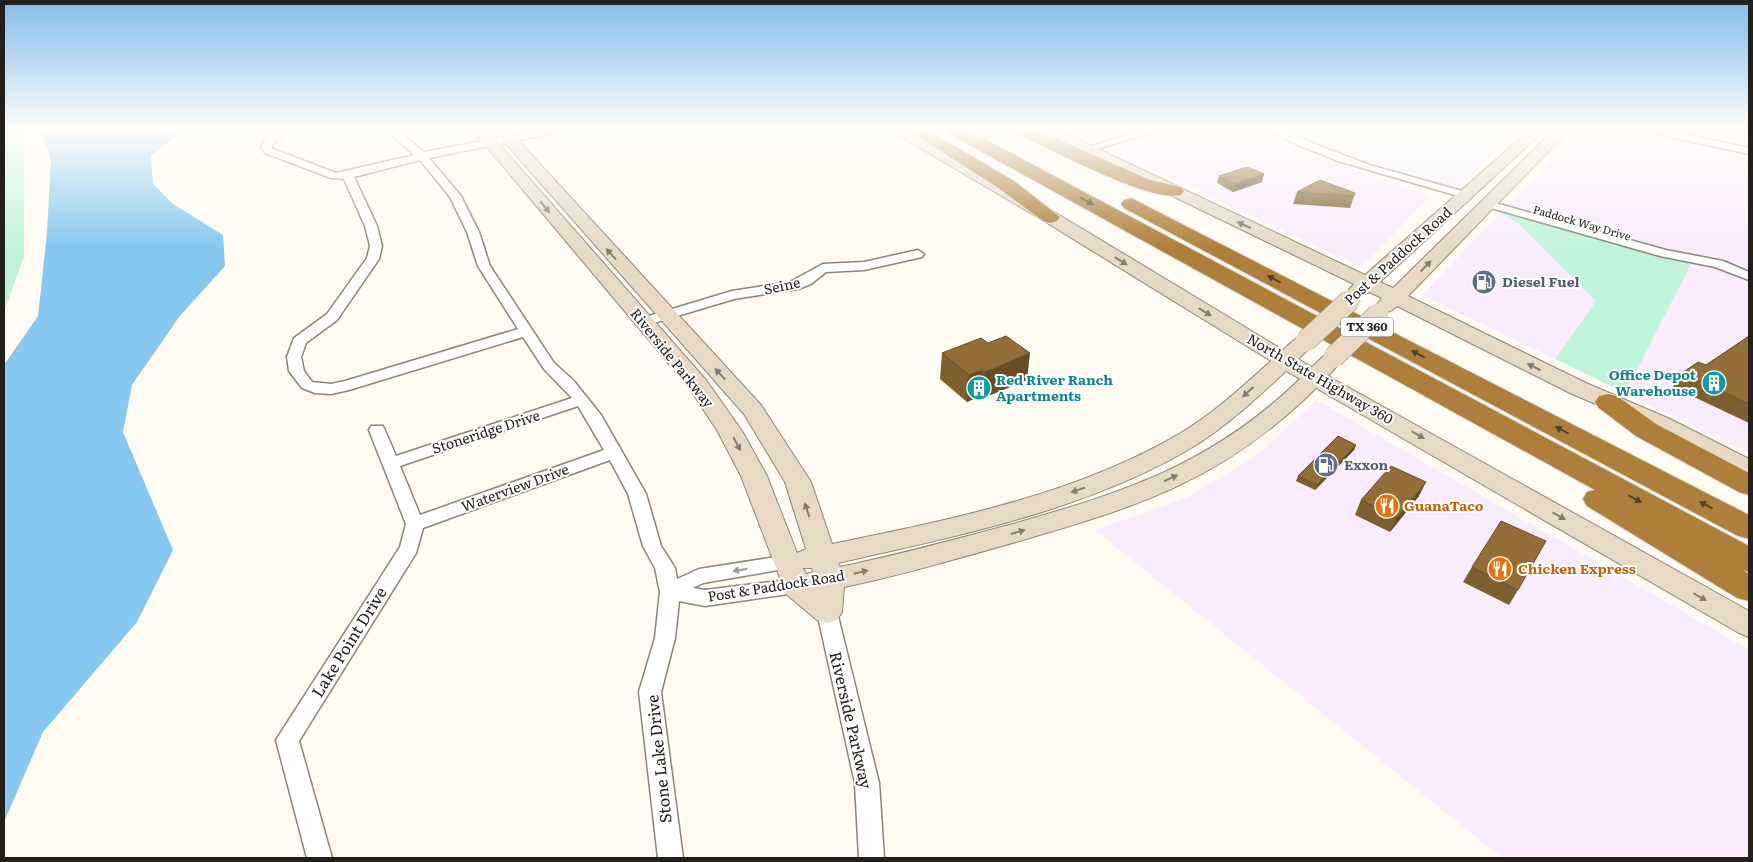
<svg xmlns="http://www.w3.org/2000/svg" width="1753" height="862" viewBox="0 0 1753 862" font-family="Literata,serif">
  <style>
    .commercial { fill: #faebfe }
    .industrial { fill: #f3effc }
    .green { fill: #c0f3db }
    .water { fill: #86c8ef }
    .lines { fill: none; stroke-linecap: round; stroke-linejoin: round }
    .street-casing { stroke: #8c8679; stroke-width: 3 }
    .secondary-casing { stroke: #8c8679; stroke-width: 2 }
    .highway-casing { stroke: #dcdbdb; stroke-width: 2 }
    .street { fill: #fff; fill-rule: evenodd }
    .secondary { fill: #e7d9c4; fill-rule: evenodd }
    .highway { fill: #ae7f3b; fill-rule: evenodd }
    .secondary-bridge-casing { stroke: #8c8679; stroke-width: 22; stroke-linecap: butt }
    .secondary-bridge { stroke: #e7d9c4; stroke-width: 21 }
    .wall { fill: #7e5f2e }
    .shaded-wall { fill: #674d26 }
    .building { fill: #936e36; stroke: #674d26 }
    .oneway { fill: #544126 }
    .oneway2 { fill: #857c70 }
    .oneway3 { fill: #9c9b98 }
    .labels { text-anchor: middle; stroke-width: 4; stroke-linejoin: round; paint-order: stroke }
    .far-street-label { font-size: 11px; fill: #23201b; stroke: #fff }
    .shield { fill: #fff; stroke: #65635f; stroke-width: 1 }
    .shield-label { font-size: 12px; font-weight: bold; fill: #23201b }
    .street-label { font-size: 14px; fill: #23201b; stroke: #fff }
    .service-label { font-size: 14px; font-weight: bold; fill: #4e5e75; stroke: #fff; text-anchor: start }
    .culture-label { font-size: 14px; font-weight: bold; fill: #0d838f; stroke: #fff; text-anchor: end }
    .food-label { font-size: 14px; font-weight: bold; fill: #c56008; stroke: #fff; text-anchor: start }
    .near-street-label { font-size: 16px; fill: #23201b; stroke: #fff }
  </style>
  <rect width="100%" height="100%" fill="#fffbf2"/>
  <!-- commercial -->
  <g class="commercial">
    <polygon points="1062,128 1138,128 1092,142"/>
    <polygon points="1177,128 1253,128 1312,155 1431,196 1361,267 1105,148"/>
    <polygon points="1583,128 1749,128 1749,453 1625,393 1691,264 1503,211"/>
    <polygon points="1500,213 1519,224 1596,301 1555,359 1422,295"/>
    <polygon points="1316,400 1749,650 1749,858 1502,858 1095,530 1187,498 1259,454"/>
  </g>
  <!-- industrial -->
  <polygon class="industrial" points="1284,128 1523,128 1457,188 1366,163 1314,143"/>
  <!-- green -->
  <g class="green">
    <polygon points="4,128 20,128 24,140 24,256 4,312"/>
    <polygon points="1503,211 1691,264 1625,393 1555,359 1596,301 1519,224 1500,213"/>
  </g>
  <!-- water -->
  <polygon class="water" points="39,128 187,128 151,156 153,184 173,204 223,235 225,266 179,317 132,385 123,432 173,550 137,622 43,732 4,822 4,365 38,316 47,233 51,160"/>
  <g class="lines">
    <defs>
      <g id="street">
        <path d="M 280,128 L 291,128 L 271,146 L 273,149 L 336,173 L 414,155 L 384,128 L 395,128 L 424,152 L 551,128 L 569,128 L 564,131 L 429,158 L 461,196 L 479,232 L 490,266 L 554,363 L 573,380 L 601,415 L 646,494 L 661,546 L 675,568 L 677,579 L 699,569 L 789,555 L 796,557 L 798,562 L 796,567 L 703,583 L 693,588 L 705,590 L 796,579 L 803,581 L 806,586 L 803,591 L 796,593 L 705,606 L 679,601 L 675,638 L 661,692 L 683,858 L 658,858 L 639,692 L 655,638 L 660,592 L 655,568 L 643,546 L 628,494 L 610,460 L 423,528 L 416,553 L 299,741 L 332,858 L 307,858 L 276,740 L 400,547 L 406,524 L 369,430 L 371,426 L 383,426 L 396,456 L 572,398 L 544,369 L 523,337 L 349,390 L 331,394 L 315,393 L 302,388 L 289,371 L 287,357 L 294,338 L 327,314 L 367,258 L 370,246 L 365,226 L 344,179 L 331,178 L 265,153 L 261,146 L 267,137 ZM 420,160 L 450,197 L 467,232 L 478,266 L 518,329 L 345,381 L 331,384 L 312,382 L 304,371 L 301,357 L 306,343 L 337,320 L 379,259 L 382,246 L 377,226 L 354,177 ZM 578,406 L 604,450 L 420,515 L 400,466 Z"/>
        <polygon points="1153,128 1168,128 1086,152 1081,149"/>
        <polygon points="1266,128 1278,128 1322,147 1370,165 1469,193 1471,195 1465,198 1338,161 1291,142"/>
        <polygon points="1638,128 1655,128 1749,148 1749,154 1643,131"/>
        <polygon points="1488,201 1666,250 1723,261 1749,272 1749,280 1715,267 1660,256 1484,206 1482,204"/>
        <polygon points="918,250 924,254 922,257 864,270 826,272 811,284 798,289 734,299 644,326 637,322 639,319 732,291 790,282 823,264 864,262"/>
        <polygon points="827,604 834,607 837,612 879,783 884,858 859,858 855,783 817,612 820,607"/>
      </g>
      <g id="secondary">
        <path d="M 471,128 L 485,128 L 706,380 L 742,431 L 767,476 L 797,553 L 806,549 L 785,482 L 744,414 L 492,128 L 507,128 L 761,405 L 811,482 L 832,544 C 949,520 1075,495 1179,434 C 1213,414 1242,387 1271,361 L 1044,221 L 886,128 L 903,128 L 1056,213 L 1283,350 C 1293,341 1299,333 1313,337 L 1317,341 L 1298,359 L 1312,367 C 1322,358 1327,349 1342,352 L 1345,357 L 1328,376 L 1749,611 L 1749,637 L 1739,633 L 1316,388 C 1224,480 1137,507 1016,542 C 959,558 902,575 844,587 L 842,612 L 837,620 L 827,623 L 817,620 L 786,594 L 741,476 L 718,432 L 690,389 ZM 1286,371 L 1300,379 C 1211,465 1125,492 1009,525 C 953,540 897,555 840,567 L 838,563 C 957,536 1092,509 1196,445 C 1229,424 1258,397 1286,371 ZM 803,568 L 812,568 L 813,572 L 806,574 Z"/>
        <path d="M 1036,128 L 1054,128 L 1365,275 L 1532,128 L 1547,128 L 1380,282 L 1393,288 L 1556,128 L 1571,128 L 1408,296 L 1586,383 L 1670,419 L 1749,459 L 1749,477 L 1740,475 L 1654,429 L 1570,393 L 1397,306 C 1391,312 1387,313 1378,311 L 1375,307 L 1382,298 L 1369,292 L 1357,298 L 1350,296 L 1347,292 L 1354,284 L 1038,131 Z"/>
      </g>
      <g id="highway">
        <polygon points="905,128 924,128 1014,181 1060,217 1057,221 1050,223 1043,221 1000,189"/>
        <polygon points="944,128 964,128 1749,546 1749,572 1743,570 1749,574 1749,601 1737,598 1587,506 1583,499 1587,492 1595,490 946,132"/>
        <path d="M 1012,128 L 1033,128 L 1150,180 L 1181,187 L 1184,191 L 1181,195 C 1150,203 1047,147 1014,132 Z"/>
        <polygon points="1131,198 1749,515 1749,539 1738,536 1124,208 1121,204 1124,200"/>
        <polygon points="1608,394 1617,396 1656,424 1749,473 1749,495 1739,492 1636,436 1599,408 1595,402 1599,396"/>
      </g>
    </defs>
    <!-- street casing -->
    <use href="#street" class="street-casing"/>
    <!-- secondary casing -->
    <use href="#secondary" class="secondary-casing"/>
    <!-- highway casing -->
    <use href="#highway" class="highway-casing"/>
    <!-- street -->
    <use href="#street" class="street"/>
    <!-- secondary -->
    <use href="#secondary" class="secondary"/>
    <!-- highway -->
    <use href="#highway" class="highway"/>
    <defs>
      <g id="secondary-bridge">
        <polyline points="1306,341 1350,300"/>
        <polyline points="1334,357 1378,314"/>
      </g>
    </defs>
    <!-- secondary-bridge casing -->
    <use href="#secondary-bridge" class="secondary-bridge-casing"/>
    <!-- secondary-bridge -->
    <use href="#secondary-bridge" class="secondary-bridge"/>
  </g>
  <!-- wall -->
  <g class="wall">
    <polygon points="1219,176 1262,182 1233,192 1217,183"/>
    <polygon points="1297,192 1354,196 1350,208 1293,204"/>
    <polygon points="1749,336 1749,423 1673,387 1682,373 1706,365"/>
    <polygon points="942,353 1027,380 983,398 980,396 967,402 940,379"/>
    <polygon points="1356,445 1354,450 1315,490 1296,481 1298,476"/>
    <polygon points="1419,496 1390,532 1355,515 1361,500"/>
    <polygon points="1472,567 1518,590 1509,605 1463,582"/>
  </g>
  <!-- shaded-wall -->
  <g class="shaded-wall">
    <polygon points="1264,174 1262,182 1233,192 1235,184"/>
    <polygon points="1030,353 1027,380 983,398 985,372"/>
    <polygon points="983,370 980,396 967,402 969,375"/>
    <polygon points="1356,445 1354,450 1315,490 1317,485"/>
    <polygon points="1426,482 1419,496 1390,532 1397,518"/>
  </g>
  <!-- building -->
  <g class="building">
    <polygon points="1247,167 1264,174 1235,184 1219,176"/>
    <polygon points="1320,180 1355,193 1354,196 1297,192"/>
    <polygon points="1006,336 1030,353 985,372 983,370 969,375 942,353 981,338 988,343"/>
    <polygon points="1749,336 1749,404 1682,373 1698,362 1706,365"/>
    <polygon points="1338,436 1356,445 1317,485 1298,476"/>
    <polygon points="1391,466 1426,482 1397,518 1361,500"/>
    <polygon points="1501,521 1546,541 1518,590 1472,567"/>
  </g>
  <!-- one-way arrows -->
  <defs><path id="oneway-solid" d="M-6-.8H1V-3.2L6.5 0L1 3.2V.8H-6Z" transform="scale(1.25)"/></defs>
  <g class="oneway">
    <use href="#oneway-solid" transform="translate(1087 201) rotate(29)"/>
    <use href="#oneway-solid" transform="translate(1274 279) rotate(-152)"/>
    <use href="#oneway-solid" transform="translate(1418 354) rotate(-152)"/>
    <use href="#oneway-solid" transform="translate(1562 430) rotate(-152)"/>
    <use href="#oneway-solid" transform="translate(1635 499) rotate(28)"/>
    <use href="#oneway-solid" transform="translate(1706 505) rotate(-152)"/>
  </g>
  <g class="oneway2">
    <use href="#oneway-solid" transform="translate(545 207) rotate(50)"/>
    <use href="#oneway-solid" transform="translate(1244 225) rotate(-155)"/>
    <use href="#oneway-solid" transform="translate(611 254) rotate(-132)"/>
    <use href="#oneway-solid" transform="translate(1121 261) rotate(32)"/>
    <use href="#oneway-solid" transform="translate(1426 266) rotate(-46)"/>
    <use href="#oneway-solid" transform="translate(1205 312) rotate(31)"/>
    <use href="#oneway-solid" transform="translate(1534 367) rotate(-154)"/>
    <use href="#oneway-solid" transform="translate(720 374) rotate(-133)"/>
    <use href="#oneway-solid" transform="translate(1248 392) rotate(138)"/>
    <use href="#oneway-solid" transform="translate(1418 435) rotate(30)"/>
    <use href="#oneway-solid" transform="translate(737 444) rotate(62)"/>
    <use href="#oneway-solid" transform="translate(1171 478) rotate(-24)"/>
    <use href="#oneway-solid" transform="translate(1078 490) rotate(161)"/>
    <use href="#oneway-solid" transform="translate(807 510) rotate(-108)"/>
    <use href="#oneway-solid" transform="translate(1559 516) rotate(29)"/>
    <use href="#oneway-solid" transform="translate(1018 532) rotate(-16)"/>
    <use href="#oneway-solid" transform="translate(861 572) rotate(-13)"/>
    <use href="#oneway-solid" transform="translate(1700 597) rotate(30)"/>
  </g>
  <use class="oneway3" href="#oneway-solid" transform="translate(740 570) rotate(171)"/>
  <!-- sky -->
  <linearGradient id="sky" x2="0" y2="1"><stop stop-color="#81bceb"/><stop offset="0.52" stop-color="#fffdf9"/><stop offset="1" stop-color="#fffdf9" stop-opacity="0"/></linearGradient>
  <rect width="1753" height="248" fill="url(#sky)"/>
  <!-- icons -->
  <defs>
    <symbol id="fuel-disc" viewBox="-11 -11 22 22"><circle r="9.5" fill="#5c6f8a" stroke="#fff"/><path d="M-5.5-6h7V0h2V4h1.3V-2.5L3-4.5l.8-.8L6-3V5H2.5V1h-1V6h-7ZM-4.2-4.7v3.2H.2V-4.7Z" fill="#fff"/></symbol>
    <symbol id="building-disc" viewBox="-11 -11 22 22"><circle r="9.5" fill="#0f9aa8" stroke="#fff"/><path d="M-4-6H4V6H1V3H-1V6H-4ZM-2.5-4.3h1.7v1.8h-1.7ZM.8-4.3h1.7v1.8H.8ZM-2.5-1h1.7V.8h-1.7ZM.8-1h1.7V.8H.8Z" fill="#fff"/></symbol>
    <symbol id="restaurant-disc" viewBox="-11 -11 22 22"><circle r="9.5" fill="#e8710a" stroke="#fff"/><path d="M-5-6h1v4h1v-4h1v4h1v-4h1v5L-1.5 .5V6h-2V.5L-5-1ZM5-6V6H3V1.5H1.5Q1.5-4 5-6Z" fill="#fff"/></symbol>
  </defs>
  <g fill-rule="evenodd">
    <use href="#fuel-disc" x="1470" y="268" width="28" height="28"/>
    <use href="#building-disc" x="1700" y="369" width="28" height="28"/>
    <use href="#building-disc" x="965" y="374" width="28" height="28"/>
    <use href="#fuel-disc" x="1312" y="451" width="28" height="28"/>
    <use href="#restaurant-disc" x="1373" y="492" width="28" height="28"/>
    <use href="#restaurant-disc" x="1486" y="555" width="28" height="28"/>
  </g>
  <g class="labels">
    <!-- far-street labels -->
    <g class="far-street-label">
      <text transform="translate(1582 223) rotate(16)" y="4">Paddock Way Drive</text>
    </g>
    <!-- shield labels -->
    <rect class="shield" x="1341" y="317.5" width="52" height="19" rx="4"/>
    <g class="shield-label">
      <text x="1367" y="331">TX 360</text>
    </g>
    <!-- street labels -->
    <g class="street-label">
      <text transform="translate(1398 256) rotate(-42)" y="5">Post &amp; Paddock Road</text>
      <text transform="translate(782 286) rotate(-12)" y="5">Seine</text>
      <text transform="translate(672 358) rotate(51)" y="5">Riverside Parkway</text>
      <text transform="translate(1320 379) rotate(30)" y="5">North State Highway 360</text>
      <text transform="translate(486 432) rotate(-18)" y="5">Stoneridge Drive</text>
      <text transform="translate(515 488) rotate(-20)" y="5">Waterview Drive</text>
      <text transform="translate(776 586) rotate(-9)" y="5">Post &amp; Paddock Road</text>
    </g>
    <!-- service labels -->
    <g class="service-label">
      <text x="1502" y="287">Diesel Fuel</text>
      <text x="1344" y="470">Exxon</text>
    </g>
    <!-- culture labels -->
    <g class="culture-label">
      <text x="1696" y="380">Office Depot<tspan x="1696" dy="16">Warehouse</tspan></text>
      <text x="996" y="385" text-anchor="start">Red River Ranch<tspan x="996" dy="16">Apartments</tspan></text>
    </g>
    <!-- food labels -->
    <g class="food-label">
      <text x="1404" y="511">GuanaTaco</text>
      <text x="1518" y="574">Chicken Express</text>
    </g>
    <!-- near-street labels -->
    <g class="near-street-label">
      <text transform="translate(349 642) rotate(-58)" y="6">Lake Point Drive</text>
      <text transform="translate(851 720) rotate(77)" y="6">Riverside Parkway</text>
      <text transform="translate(659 759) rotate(-96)" y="6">Stone Lake Drive</text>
    </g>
  </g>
  <!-- border -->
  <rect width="1753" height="862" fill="none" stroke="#23201b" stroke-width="10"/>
</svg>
